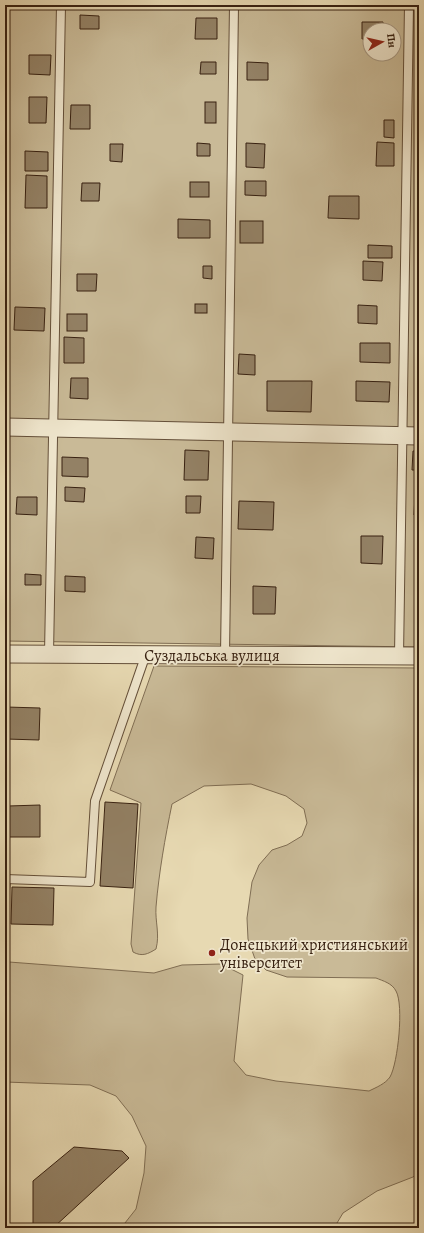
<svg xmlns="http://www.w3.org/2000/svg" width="424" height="1233" viewBox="0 0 424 1233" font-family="Alegreya,serif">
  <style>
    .green { fill: #c9ba97; stroke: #806e54; fill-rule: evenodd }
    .building { fill: #938165; stroke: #382111 }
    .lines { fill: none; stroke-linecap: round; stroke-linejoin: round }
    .service-casing { stroke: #644f39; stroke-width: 10 }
    .minor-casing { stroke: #644f39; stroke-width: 19 }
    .service { stroke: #efe6cd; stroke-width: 8 }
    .minor { stroke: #efe6cd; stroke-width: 17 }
    .poi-dot { fill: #8f2418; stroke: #efe6cd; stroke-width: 1.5 }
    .labels { text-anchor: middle; stroke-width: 3.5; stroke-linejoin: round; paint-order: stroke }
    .street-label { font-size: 16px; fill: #382111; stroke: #efe6cd }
    .poi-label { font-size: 16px; fill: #382111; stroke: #efe6cd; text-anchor: start }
  </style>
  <rect width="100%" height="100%" fill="#e7d9b2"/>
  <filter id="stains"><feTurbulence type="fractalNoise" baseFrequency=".005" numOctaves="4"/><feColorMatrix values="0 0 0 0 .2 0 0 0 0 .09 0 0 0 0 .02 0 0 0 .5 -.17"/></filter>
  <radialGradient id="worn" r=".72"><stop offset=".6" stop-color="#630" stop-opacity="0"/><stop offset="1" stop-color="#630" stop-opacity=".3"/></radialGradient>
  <!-- green -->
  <g class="green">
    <path d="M 5,5 L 419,5 L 419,647 L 5,641 ZM 370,30 L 394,30 L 394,54 L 370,54 Z"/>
    <path d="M 154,666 L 419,668 L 419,1172 L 413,1177 L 377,1191 L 343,1213 L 334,1228 L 121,1228 L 136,1209 L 144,1173 L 146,1146 L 132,1116 L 116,1096 L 90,1085 L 5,1082 L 9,962 L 154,973 L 182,965 L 221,964 L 243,975 L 234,1061 L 246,1075 L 276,1081 L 369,1091 C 377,1087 385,1084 390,1077 C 398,1063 404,1005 396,991 C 392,983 383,981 376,978 L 287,977 L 266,970 L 255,959 L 248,939 L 247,918 L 252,882 L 259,865 L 272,850 L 287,845 L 302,836 L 307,823 L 304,809 L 286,796 L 251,784 L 204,786 L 172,804 C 165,838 159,872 156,907 C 155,922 160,934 156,949 C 148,954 142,957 133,952 L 131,944 L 141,803 L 110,790 Z"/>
  </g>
  <!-- building -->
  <g class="building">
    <polygon points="80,15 99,16 99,29 80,29"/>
    <polygon points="196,18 217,18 217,39 195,39"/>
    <polygon points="362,22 383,22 383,30 370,30 370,39 362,39"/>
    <polygon points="29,55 51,55 50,75 29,74"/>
    <polygon points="201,62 216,62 216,74 200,74"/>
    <polygon points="247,62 268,63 268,80 247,80"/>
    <polygon points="29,97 47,97 46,123 29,123"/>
    <rect x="205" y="102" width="11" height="21"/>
    <polygon points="71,105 90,105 90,129 70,129"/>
    <polygon points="384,120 394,120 394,138 384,137"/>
    <polygon points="377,142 394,143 394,166 376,166"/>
    <polygon points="197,143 210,144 210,156 197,156"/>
    <polygon points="246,143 265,144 264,168 246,167"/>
    <polygon points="110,144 123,144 122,162 110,161"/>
    <polygon points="25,151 48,152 48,171 25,171"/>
    <polygon points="26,175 47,176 47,208 25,208"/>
    <polygon points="245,181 266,181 266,196 245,195"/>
    <rect x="190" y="182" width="19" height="15"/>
    <polygon points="82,183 100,183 99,201 81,201"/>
    <polygon points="329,196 359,196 359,219 328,218"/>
    <polygon points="178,219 210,220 210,238 178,238"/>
    <rect x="240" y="221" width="23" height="22"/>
    <polygon points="368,245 392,246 392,258 368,258"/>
    <polygon points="363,261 383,262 382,281 363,280"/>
    <polygon points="203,266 212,266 212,279 203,278"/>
    <polygon points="77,274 97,274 96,291 77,291"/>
    <rect x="195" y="304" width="12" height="9"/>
    <polygon points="358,305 377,306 377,324 358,323"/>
    <polygon points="15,307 45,308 44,331 14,330"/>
    <rect x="67" y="314" width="20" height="17"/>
    <polygon points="5,335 8,335 8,355 5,354"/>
    <polygon points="64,337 84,338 84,363 64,363"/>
    <polygon points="360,343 390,343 390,363 360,362"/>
    <polygon points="239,354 255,355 255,375 238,374"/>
    <polygon points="71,378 88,378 88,399 70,398"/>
    <polygon points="267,381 312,381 311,412 267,411"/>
    <polygon points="356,381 390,382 389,402 356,401"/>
    <polygon points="185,450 209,451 208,480 184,480"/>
    <polygon points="413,451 419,451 419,470 412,470"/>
    <polygon points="62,457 88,458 88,477 62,476"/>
    <polygon points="65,487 85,488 84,502 65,501"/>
    <polygon points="415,495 419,495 419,515 414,515"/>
    <polygon points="186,496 201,496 200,513 186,513"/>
    <polygon points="17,497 37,497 37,515 16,514"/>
    <polygon points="239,501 274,502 273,530 238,529"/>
    <polygon points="361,536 383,536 382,564 361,563"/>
    <polygon points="196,537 214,538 213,559 195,558"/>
    <polygon points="25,574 41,575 41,585 25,585"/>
    <polygon points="65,576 85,577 85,592 65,591"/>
    <polygon points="253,586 276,587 275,614 253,614"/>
    <polygon points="6,707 40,708 39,740 6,739"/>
    <polygon points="105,802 138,804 133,888 100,886"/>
    <polygon points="40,805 40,837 8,837 8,806"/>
    <polygon points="12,887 54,888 53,925 11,924"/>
    <polygon points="74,1147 122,1151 129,1158 53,1228 33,1228 33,1181"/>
  </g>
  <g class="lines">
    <defs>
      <g id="service">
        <polyline points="49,654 61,5"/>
        <polyline points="225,655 234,5"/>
        <polyline points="399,656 409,5"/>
        <polyline points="5,879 90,882 95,801 146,654"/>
        <polyline points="5,890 6,879"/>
      </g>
      <g id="minor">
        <polyline points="5,427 419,436"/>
        <polyline points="5,654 419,656"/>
      </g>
    </defs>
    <!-- service casing -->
    <use href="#service" class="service-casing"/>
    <!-- minor casing -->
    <use href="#minor" class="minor-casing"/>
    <!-- service -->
    <use href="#service" class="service"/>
    <!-- minor -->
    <use href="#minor" class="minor"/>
  </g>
  <!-- markers -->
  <circle class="poi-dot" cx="212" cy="953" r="4"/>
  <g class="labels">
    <!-- street labels -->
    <g class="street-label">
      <text x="212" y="661">Суздальська вулиця</text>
    </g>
    <!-- poi labels -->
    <g class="poi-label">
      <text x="220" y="950">Донецький християнський<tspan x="220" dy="18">університет</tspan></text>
    </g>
  </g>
  <!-- margin -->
  <rect width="424" height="1233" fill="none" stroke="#e7d9b2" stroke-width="20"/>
  <rect x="6" y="6" width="412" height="1221" fill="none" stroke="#382111" stroke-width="2"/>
  <rect x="10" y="10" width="404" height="1213" fill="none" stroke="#382111"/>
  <!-- north arrow -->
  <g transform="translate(382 42) rotate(82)"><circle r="19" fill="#efe6cd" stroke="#a69782"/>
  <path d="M0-3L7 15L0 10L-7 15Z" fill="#8f2418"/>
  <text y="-6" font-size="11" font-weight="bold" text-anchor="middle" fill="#382111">Пн</text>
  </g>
  <rect width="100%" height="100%" filter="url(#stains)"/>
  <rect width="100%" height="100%" fill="url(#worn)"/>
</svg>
